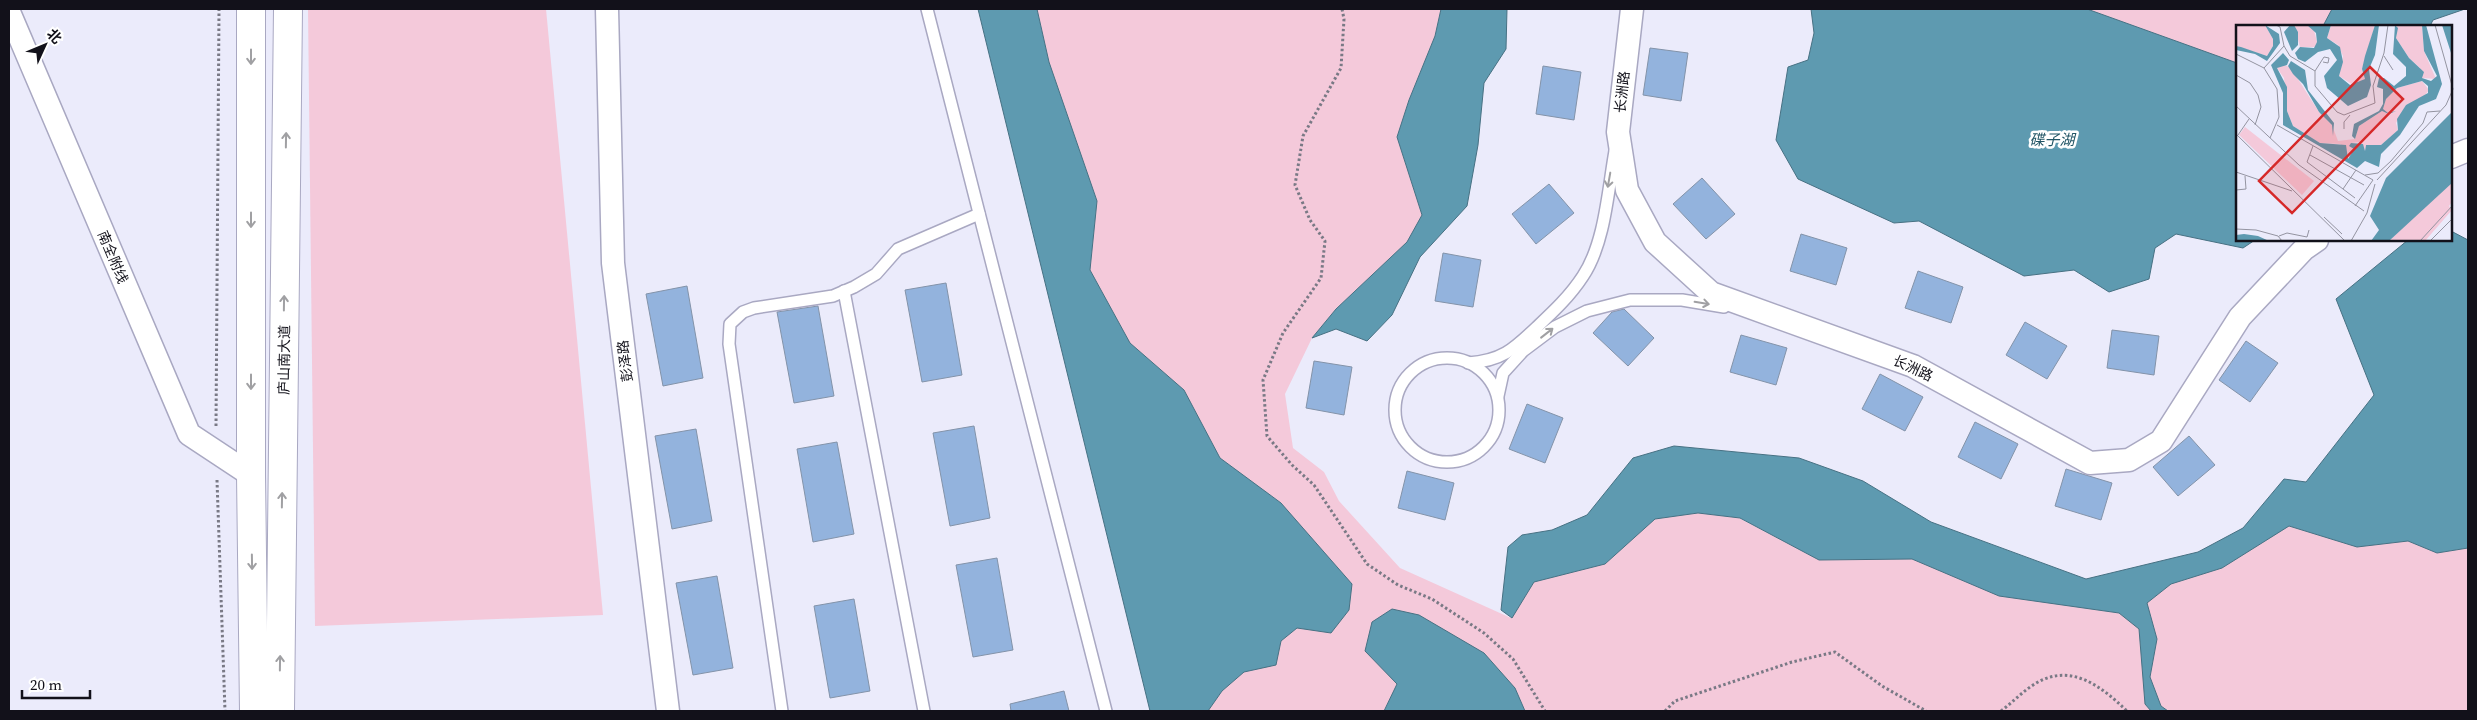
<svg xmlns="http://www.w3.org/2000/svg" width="2477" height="720" viewBox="0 0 2477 720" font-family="'Source Serif 4','Noto Sans SC',serif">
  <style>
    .green { fill: #f4c9da }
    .water { fill: #5e9ab0; stroke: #477183 }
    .building { fill: #93b3dd; stroke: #8393a9 }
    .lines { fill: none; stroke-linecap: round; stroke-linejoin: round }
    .lane-casing { stroke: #a9a8c2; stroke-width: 14 }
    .street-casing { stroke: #a9a8c2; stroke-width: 25 }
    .highway-casing { stroke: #a9a8c2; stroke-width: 30 }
    .path { stroke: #797985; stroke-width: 3; stroke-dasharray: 2.5 2.5; stroke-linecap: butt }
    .lane { stroke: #fff; stroke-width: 11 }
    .street { stroke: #fff; stroke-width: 22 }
    .highway { stroke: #fff; stroke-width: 28 }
    .oneway { stroke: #a0a0a3 }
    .labels { text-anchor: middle; stroke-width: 5; stroke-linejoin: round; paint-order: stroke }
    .street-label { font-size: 14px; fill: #12111a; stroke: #fff }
    .water-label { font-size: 15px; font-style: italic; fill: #225565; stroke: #fff }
    .inset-road { fill: none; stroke: #9494a1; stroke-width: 1 }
    .view { fill: #d62828; fill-opacity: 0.15; stroke: #d62828; stroke-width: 2.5 }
    .inset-edge { fill: none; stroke: #12111a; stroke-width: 2.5 }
  </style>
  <rect width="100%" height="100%" fill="#ebebfb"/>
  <!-- green -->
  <g class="green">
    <polygon points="308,9 546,9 603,615 315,626"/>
    <polygon points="1037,9 1441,9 1435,36 1409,100 1397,137 1422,215 1407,242 1336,309 1312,338 1285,394 1293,448 1324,472 1339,501 1400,568 1511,618 1534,582 1605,564 1655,519 1698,513 1739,518 1819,560 1912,559 1999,596 2119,613 2139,628 2145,704 2151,711 1525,711 1515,688 1397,684 1384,711 1208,711 1222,691 1244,672 1276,664 1281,641 1297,628 1281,503 1220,458 1184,390 1130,343 1090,270 1097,201 1049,62"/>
    <polygon points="2087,9 2332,9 2323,26 2237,26 2237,63"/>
    <polygon points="2289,526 2357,547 2408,541 2437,553 2468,548 2468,711 2168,711 2161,706 2150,677 2157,639 2147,603 2171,584 2222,568"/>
  </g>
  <!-- water -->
  <g class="water">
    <polygon points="978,9 1037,9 1049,62 1097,201 1090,270 1130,343 1184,390 1220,458 1281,503 1352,584 1349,610 1331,633 1297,628 1281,641 1276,665 1244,672 1222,691 1208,711 1150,711"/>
    <polygon points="1441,9 1507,9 1506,49 1484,83 1478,145 1467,206 1420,257 1392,315 1367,341 1336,329 1312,338 1336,309 1407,242 1422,215 1397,137 1409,100 1435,36"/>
    <polygon points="1811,9 2087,9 2237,63 2237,240 2255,240 2243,248 2176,234 2155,248 2149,279 2109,292 2074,270 2024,276 1919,221 1894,223 1798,179 1776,140 1788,67 1808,60 1814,33"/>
    <polygon points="2332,9 2465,9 2433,20 2430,26 2323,26"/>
    <polygon points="2451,231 2468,240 2468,548 2437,553 2408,541 2357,547 2289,526 2222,568 2171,584 2147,603 2157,639 2150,677 2161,706 2168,711 2151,711 2145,704 2139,629 2119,613 1999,596 1912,559 1819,560 1740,518 1698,513 1655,519 1605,564 1534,582 1512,618 1501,610 1508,547 1522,535 1552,530 1587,515 1633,458 1674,446 1799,458 1863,481 1931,522 2086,579 2198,552 2243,528 2284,479 2306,482 2374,395 2336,299 2408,240 2451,240"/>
    <polygon points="1392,609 1419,615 1484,653 1515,688 1525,711 1384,711 1397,684 1365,651 1372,622"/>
  </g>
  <!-- building -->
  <g class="building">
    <polygon points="1650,48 1688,53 1681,101 1643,95"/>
    <polygon points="1543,66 1581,72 1574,120 1536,114"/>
    <polygon points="1702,178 1735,214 1706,239 1673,204"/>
    <polygon points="1549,184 1574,213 1536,244 1512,214"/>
    <polygon points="1801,234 1847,248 1836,285 1790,271"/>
    <polygon points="1443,253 1481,260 1473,307 1435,301"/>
    <polygon points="1918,271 1963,287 1951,323 1905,308"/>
    <polygon points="946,283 962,375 922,382 905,290"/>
    <polygon points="687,286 703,378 663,386 646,294"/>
    <polygon points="818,306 834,396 794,403 777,312"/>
    <polygon points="1624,309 1654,338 1628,366 1593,333 1612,312"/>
    <polygon points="2025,322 2067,346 2047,379 2006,355"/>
    <polygon points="2112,330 2159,336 2154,375 2107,368"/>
    <polygon points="1741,335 1787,348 1776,385 1730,372"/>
    <polygon points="2246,341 2278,363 2250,402 2219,380"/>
    <polygon points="1314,361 1352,367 1344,415 1306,408"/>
    <polygon points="1880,374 1923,397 1905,431 1862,409"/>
    <polygon points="1527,404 1563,418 1545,463 1509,449"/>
    <polygon points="1975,422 2018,444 2001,479 1958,457"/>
    <polygon points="974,426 990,518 950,526 933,433"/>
    <polygon points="696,429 712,521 672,529 655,436"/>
    <polygon points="2189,436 2215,465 2178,496 2153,467"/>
    <polygon points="837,442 854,534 813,542 797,449"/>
    <polygon points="2066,469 2112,483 2101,520 2055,506"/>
    <polygon points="1407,471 1454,483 1445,520 1398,508"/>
    <polygon points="997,558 1013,650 973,657 956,565"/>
    <polygon points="717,576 733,668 693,675 676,583"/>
    <polygon points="854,599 870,691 830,698 814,606"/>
    <polygon points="1064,691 1069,711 1011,711 1010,704"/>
  </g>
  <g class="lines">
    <defs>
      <g id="lane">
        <polyline points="927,9 1106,711"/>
        <polyline points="844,291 924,711"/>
        <circle cx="1447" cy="410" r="52"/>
        <path d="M 1468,363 C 1501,361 1513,350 1537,327 C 1554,311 1570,296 1583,276 C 1605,243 1608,190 1615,151"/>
        <polyline points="1498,396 1503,373 1523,351 1555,327 1587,311 1630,300 1682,300 1724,307"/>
        <polyline points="782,711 729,344 730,324 743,312 754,308 833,296 854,287 876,274 898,249 979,214"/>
      </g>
      <g id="street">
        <polyline points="607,9 613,263 668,711"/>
        <polyline points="1632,9 1618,132 1627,190 1655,242 1711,293 1913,366 2090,463 2129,460 2161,441 2240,317 2304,249 2317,240"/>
        <polyline points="9,12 189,434 251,475"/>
        <polyline points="2451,157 2468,150"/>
      </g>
      <g id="highway">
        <polyline points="251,9 251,475 254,711"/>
        <polyline points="280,711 288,9"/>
      </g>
    </defs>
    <!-- lane casing -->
    <use href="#lane" class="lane-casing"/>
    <!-- street casing -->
    <use href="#street" class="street-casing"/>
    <!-- highway casing -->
    <use href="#highway" class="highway-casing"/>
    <!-- path -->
    <g class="path">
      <polyline points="1342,9 1344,19 1341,68 1303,136 1295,185 1310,220 1325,241 1321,278 1283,333 1263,380 1267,436 1292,465 1314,485 1367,564 1398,585 1432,599 1484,633 1513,659 1545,711"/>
      <polyline points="216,426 219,9"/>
      <polyline points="217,480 225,711"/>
      <polyline points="1665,711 1675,701 1792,662 1835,652 1882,686 1926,711"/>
      <path d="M 2001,711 C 2013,702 2025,689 2038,682 C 2073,663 2103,688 2127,711"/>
    </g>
    <!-- lane -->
    <use href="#lane" class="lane"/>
    <!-- street -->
    <use href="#street" class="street"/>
    <!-- highway -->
    <use href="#highway" class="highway"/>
  </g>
  <!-- one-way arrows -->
  <defs><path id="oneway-shaft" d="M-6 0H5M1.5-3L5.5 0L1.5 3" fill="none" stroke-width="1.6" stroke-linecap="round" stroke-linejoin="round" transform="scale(1.25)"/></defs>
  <g class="oneway">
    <use href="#oneway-shaft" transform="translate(251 57) rotate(90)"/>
    <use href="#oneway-shaft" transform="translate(286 140) rotate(-89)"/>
    <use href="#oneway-shaft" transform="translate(1609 180) rotate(100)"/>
    <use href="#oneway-shaft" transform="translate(251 220) rotate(90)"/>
    <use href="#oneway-shaft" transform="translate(284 303) rotate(-89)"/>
    <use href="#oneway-shaft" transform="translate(1702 303) rotate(9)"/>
    <use href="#oneway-shaft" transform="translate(1547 333) rotate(-38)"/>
    <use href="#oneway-shaft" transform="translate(251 382) rotate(90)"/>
    <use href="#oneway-shaft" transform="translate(282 500) rotate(-89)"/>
    <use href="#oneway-shaft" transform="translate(252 562) rotate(89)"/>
    <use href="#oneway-shaft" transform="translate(280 663) rotate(-89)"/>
  </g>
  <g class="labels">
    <!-- street labels -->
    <g class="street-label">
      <text transform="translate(1622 92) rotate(-84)" y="5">长洲路</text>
      <text transform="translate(113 257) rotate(67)" y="5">南全附线</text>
      <text transform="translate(284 360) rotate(-89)" y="5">庐山南大道</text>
      <text transform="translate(625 361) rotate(-97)" y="5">彭泽路</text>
      <text transform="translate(1913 368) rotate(25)" y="5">长洲路</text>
    </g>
    <!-- water labels -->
    <g class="water-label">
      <text x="2052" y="145">碟子湖</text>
    </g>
  </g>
  <!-- overview -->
  <g transform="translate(2236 25)">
    <rect width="216" height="216" fill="#ebebfb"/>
    <path d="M 0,0 L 29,0 L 37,14 L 37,21 L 31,31 L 0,21 ZM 58,0 L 71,0 L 78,5 L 81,17 L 79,22 L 64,22 ZM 95,0 L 139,0 L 126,44 L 129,54 L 117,60 L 103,51 L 107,31 L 102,20 L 91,13 ZM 161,0 L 186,0 L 188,26 L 200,54 L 186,53 L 184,43 L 173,33 L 160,13 ZM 47,39 L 55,43 L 83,87 L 96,100 L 102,116 L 119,114 L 123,101 L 146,86 L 149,87 L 147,84 L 150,74 L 161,63 L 186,56 L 193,65 L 187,73 L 170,80 L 160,98 L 162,105 L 158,109 L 145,120 L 130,120 L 129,126 L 123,117 L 115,118 L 118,124 L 112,134 L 110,124 L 104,119 L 84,118 L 57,101 L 51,86 L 48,53 L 41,43 ZM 9,102 L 78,156 L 66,170 L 3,110 ZM 216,154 L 216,177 L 213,181 L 216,185 L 189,216 L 153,216 Z" fill="#f4c9da"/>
    <path d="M 29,0 L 43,9 L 44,18 L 31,36 L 19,29 L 0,25 L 0,21 L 5,22 L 31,31 L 37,21 L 37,14 ZM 54,0 L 58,0 L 62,7 L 62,20 L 56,26 L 48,7 ZM 71,0 L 95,0 L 91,13 L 104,22 L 107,37 L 103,51 L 114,60 L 129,54 L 126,44 L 129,31 L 139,0 L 143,0 L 139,30 L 133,44 L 135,60 L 131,72 L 112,81 L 91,63 L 88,51 L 101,35 L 94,24 L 82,27 L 69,37 L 62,34 L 59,28 L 64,22 L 78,23 L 81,17 L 80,8 ZM 159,0 L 162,3 L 160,13 L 173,33 L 188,47 L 186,53 L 195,56 L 201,51 L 188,26 L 186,0 L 190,0 L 206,59 L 200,74 L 183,81 L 164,110 L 145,129 L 143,142 L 129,136 L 121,143 L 47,100 L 47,68 L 35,40 L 47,28 L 53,35 L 51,40 L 41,43 L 51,62 L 51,86 L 57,101 L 84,118 L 110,120 L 112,134 L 118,124 L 113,121 L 115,118 L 127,119 L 129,126 L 130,120 L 145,120 L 162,105 L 161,94 L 170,80 L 192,68 L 192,61 L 186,56 L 161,63 L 150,74 L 147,84 L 152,88 L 160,86 L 153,89 L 146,86 L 123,101 L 119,114 L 116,111 L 118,99 L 143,86 L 147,79 L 147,64 L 141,62 L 143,53 L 148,53 L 158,61 L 170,51 L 170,42 L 157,29 ZM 206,0 L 216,0 L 216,31 ZM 55,36 L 69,45 L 72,65 L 98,98 L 97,111 L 96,100 L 83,87 L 67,59 L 57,49 L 52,41 ZM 216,87 L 216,158 L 153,216 L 135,216 L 143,205 L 134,191 L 150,153 ZM 8,209 L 22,211 L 33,216 L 0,216 L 0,210 Z" fill="#5e9ab0"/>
    <path class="inset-road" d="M 40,0 L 44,2 L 48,21 L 54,31 L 79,46 L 79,61 L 101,87 L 108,90 L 139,78 L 137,61 L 148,28 L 152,0M 199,0 L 217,64M 0,29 L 28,43 L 41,64 L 43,92 L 34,113M 148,31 L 157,45M 28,43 L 48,21M 79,46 L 88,32 L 93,33 L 92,38 L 87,37M 0,50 L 14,58 L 22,70 L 25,82 L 19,100M 0,81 L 63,140 L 128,186M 41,100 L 137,155 L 119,181M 108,104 L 108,97 L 114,90M 0,109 L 109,216M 2,110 L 13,94M 77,121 L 71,137 L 119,173M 74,130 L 128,160M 0,147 L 56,166M 129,150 L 142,148 L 155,136 L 187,98 L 191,87 L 204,86M 141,155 L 210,80 L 217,64M 107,164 L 120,145M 0,165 L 10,164 L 9,151M 88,192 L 106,209M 0,204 L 20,205 L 42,211 L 46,216M 43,211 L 51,208 L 71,212 L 73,205M 115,216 L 131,188 L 139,159M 184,216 L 217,180M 194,216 L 217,193"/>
    <path class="view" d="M 134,42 L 167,74 L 56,188 L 23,156 Z"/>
    <rect width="216" height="216" class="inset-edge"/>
  </g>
  <!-- border -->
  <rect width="2477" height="720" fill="none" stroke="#12111a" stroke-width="20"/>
  <!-- north arrow -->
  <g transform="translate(45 45) rotate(46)" stroke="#ffffff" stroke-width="4" paint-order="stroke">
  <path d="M0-4L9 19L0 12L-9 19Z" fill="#12111a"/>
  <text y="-8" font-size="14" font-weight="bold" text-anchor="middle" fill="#12111a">北</text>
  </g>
  <!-- scale -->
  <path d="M22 690v8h68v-8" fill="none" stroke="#12111a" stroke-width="2.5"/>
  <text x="30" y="690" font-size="15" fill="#12111a" stroke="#ffffff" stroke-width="4" paint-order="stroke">20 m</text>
</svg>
